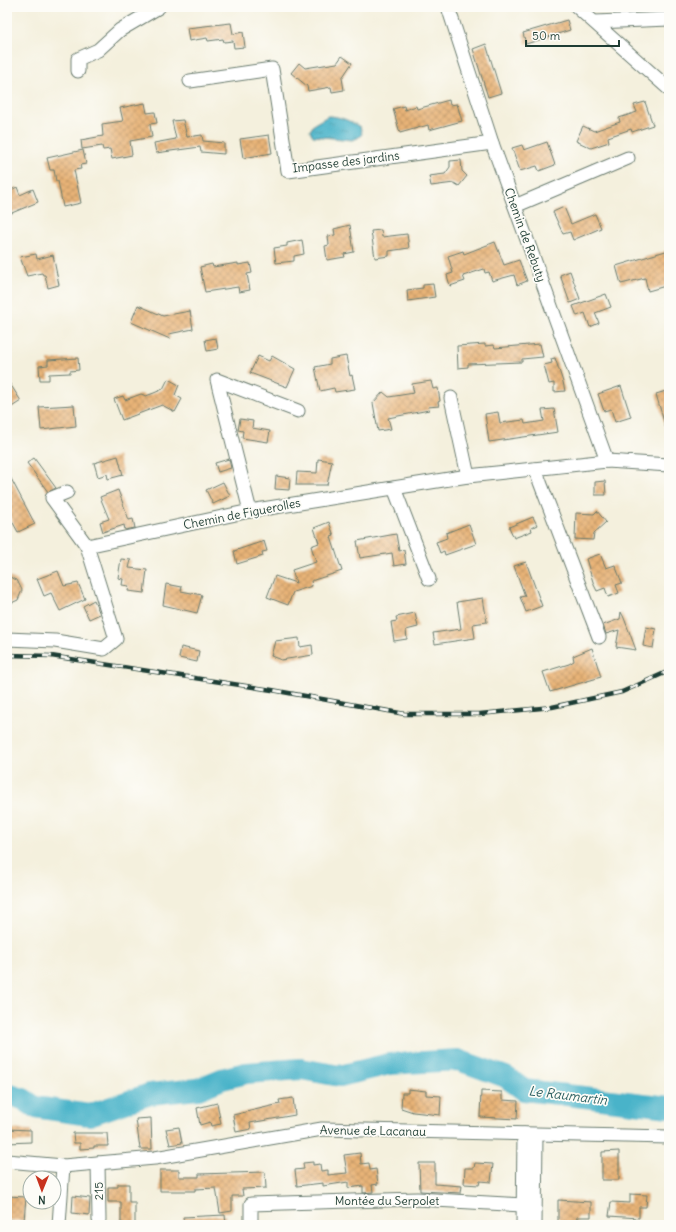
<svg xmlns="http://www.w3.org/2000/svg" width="676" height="1232" viewBox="0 0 676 1232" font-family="Delius,sans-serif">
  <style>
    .water { fill: url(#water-ripples); stroke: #34787e }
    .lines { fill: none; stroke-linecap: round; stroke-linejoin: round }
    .river { stroke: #4ab3c9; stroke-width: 22 }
    .building { fill: url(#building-cross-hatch) }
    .street-casing { stroke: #6a7c6f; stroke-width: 15 }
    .street { stroke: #fff; stroke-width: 13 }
    .rail-casing { stroke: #1f3d34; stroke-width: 4.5 }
    .rail { stroke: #fdfcf7; stroke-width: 3; stroke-dasharray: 9; stroke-linecap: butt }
    .labels { text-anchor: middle; stroke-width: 3.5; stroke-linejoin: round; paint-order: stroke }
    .street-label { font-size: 12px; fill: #1f3d34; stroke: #fdfcf7 }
    .water-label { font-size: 13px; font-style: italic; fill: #2c6061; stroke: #fdfcf7 }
  </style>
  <defs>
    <pattern id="water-ripples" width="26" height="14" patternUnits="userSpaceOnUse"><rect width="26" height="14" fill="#4ab3c9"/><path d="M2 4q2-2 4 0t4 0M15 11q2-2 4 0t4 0" fill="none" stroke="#3d93a4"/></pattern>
    <pattern id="building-cross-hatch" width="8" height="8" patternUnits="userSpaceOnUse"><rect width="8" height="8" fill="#e8b377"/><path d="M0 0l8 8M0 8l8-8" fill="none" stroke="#bb9362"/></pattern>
  </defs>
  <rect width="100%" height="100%" fill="#fdfcf7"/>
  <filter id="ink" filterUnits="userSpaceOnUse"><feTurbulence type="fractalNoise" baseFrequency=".025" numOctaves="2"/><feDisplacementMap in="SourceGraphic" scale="8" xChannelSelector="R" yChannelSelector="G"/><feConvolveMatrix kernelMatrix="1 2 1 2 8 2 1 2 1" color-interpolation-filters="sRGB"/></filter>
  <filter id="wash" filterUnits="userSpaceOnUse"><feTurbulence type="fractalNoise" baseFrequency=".012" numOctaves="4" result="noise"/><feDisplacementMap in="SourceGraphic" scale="16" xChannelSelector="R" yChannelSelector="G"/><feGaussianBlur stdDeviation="0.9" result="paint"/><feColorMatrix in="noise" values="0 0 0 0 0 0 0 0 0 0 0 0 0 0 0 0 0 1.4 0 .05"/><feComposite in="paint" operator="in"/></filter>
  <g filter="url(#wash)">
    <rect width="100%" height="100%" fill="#f4f0dd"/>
    <!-- water -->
    <path class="water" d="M 328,116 C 340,116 350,121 360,127 L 362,134 L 358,138 L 352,140 L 313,136 L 310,131 L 314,124 Z"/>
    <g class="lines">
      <!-- river -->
      <polyline class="river" points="7,1094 23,1099 35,1107 89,1115 150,1094 198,1089 222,1079 246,1073 301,1069 340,1076 389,1064 458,1060 506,1077 524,1090 669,1107"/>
    </g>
    <g id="blocks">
      <!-- building -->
      <g class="building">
        <polygon points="567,20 570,30 526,44 523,33"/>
        <polygon points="231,23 233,34 243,32 245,47 234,48 233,41 224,42 223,39 208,41 207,38 189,41 187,28"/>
        <polygon points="486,44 501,93 488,97 473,49"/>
        <polygon points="342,56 352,63 342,78 344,90 332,92 331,87 308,91 307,86 291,73 299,63 305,68 337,63"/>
        <polygon points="449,100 450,105 457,104 462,121 429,130 428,125 400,133 393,109 404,106 405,110 416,106 417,109"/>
        <polygon points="645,102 653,125 632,132 631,129 608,137 609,142 591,148 576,141 583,126 594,131 620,122 619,118 637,112 634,105"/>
        <polygon points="145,103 147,113 155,112 157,123 150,124 152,137 130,141 132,155 112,159 110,149 103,150 102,146 82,149 81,140 103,136 102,124 123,121 120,108"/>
        <polygon points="183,120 187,137 202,135 203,141 224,143 224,154 201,152 200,147 156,153 154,143 176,139 172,121"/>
        <polygon points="269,135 272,153 243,158 240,139"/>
        <polygon points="547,142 555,165 539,171 537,166 520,171 512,148 522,145 524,150"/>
        <polygon points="83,150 86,164 80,165 81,169 74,170 81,203 63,207 58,181 56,181 54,170 50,170 47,158"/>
        <polygon points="461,160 462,171 467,176 459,186 454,183 431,186 429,176 445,174 450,167 450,161"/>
        <polygon points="17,187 20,195 33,189 38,202 7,215 7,192"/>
        <polygon points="564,207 571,224 595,214 601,228 573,240 570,232 563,234 553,212"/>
        <polygon points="350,225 354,252 344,254 345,257 327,260 325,246 329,245 328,236 335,235 334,229"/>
        <polygon points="381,230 382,237 407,234 409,248 389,251 389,256 375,258 371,231"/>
        <polygon points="302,240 304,254 294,256 294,261 276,263 274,248 287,246 287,243"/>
        <polygon points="495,242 504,265 519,260 527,281 517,285 514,275 492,281 489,272 485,273 484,269 463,276 465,281 450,286 447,275 453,273 448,256 463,251 464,254"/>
        <polygon points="669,250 669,285 648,291 645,278 621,284 616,266"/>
        <polygon points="36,254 37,259 53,255 59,285 48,288 45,275 43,275 42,273 27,276 20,257"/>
        <polygon points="238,263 238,265 250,263 252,273 247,274 250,290 239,292 238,287 205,292 200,267 212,264 213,267"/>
        <polygon points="570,271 580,299 570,303 560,275"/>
        <polygon points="433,284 435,297 408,301 407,290 423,288 423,285"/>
        <polygon points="606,294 611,307 595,313 599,323 590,327 585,313 577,316 573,306"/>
        <polygon points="138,305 163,316 190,311 193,329 169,334 170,339 131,322"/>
        <polygon points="216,338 218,349 207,351 205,340"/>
        <polygon points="485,344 485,346 494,345 495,348 540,344 543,357 522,359 522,362 468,364 468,367 458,368 457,346"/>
        <polygon points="258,356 269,361 272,356 295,369 287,387 250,373"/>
        <polygon points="346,356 350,376 352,375 355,389 335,392 334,388 320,391 315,367 330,364 330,359"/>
        <polygon points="78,358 79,370 70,371 70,373 49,374 49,380 40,380 39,366 48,365 48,360"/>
        <polygon points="555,358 563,382 565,391 554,392 554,383 549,384 544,365 552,363 551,359"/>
        <polygon points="7,379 21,401 7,410"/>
        <polygon points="168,379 179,385 175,395 182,399 175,412 162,405 122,420 114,399 123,396 125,400 141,394 146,396 154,393 163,389"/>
        <polygon points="431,381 433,389 438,388 440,401 438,402 439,406 428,407 429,410 388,418 391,429 378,431 373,403 383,392 389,397 414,393 412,384"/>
        <polygon points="621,386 631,417 615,422 611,409 604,411 598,394"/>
        <polygon points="666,391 669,400 669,429 666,429 656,394"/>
        <polygon points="74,405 76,426 41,430 39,407"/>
        <polygon points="554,409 558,432 489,442 485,414 498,412 500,423 524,420 525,424 544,421 542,410"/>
        <polygon points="240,419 253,421 252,428 270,431 268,442 242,438 243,431 238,430"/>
        <polygon points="118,456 123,475 108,479 107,474 98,477 94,463"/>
        <polygon points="34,458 56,488 48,492 27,463"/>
        <polygon points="229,459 231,468 218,472 215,463"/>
        <polygon points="318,459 332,461 327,485 296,485 297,472 317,473"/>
        <polygon points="7,471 35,524 18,532 7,512"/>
        <polygon points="276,476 290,478 289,490 275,489"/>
        <polygon points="605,481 606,495 595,495 595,482"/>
        <polygon points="223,482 230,496 213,504 206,490"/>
        <polygon points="118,490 129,520 133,519 135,528 125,530 124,525 103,532 100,522 109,519 100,497"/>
        <polygon points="597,511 606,522 594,533 593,540 575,539 576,513 594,514"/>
        <polygon points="533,517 537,525 531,528 532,531 514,538 509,527"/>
        <polygon points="329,522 334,536 331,537 342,571 311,581 312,586 293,592 288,605 267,597 275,576 296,583 292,570 316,562 311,546 319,543 314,528"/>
        <polygon points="469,524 476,544 445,555 444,551 440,553 436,542 447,538 446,533"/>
        <polygon points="396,534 399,551 404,550 406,564 394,566 392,553 360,558 357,541"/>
        <polygon points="264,541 267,551 262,552 263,556 237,564 234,551"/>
        <polygon points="600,554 606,568 615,565 622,583 616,585 619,593 608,597 605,588 597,591 594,585 586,559"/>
        <polygon points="121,559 131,560 129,568 147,570 144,593 128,591 129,586 122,585 123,579 118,578"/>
        <polygon points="526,562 542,606 526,612 520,597 525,596 514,566"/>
        <polygon points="58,571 64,586 78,583 85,599 60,611 51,593 44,596 37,579"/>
        <polygon points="7,576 17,580 22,590 18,600 7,605"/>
        <polygon points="166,584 182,587 181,591 202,595 197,613 163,605"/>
        <polygon points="483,598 487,622 473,624 475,638 435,644 433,633 461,629 457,602"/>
        <polygon points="94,600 100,614 89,619 83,606"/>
        <polygon points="621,612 624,618 636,650 616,647 619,630 606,634 603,625 620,619"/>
        <polygon points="415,613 418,627 406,630 407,639 394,641 391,622 397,621 396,617"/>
        <polygon points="646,627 656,629 653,648 643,646"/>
        <polygon points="299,638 300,647 312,645 313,655 281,660 271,656 275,641"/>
        <polygon points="181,647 199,651 197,662 179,658"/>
        <polygon points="592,648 601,677 550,692 543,672 569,664 574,661 573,656"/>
        <polygon points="408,1089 426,1091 426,1095 441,1096 440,1115 413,1112 401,1108 402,1093 408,1093"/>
        <polygon points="481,1091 502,1092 502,1100 518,1101 517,1119 480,1117"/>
        <polygon points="293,1098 295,1115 250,1123 251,1129 236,1132 233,1115 280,1104 279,1100"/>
        <polygon points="217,1103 221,1124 211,1126 210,1122 200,1125 197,1108"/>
        <polygon points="151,1118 152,1149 140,1149 136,1119"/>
        <polygon points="179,1127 182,1143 170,1145 166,1129"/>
        <polygon points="7,1129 31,1130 31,1142 7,1143"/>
        <polygon points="73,1133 107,1133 108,1146 94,1146 94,1148 80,1149 80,1143 74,1143"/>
        <polygon points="619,1151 619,1180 602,1180 602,1152"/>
        <polygon points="360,1153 361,1164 369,1163 370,1170 376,1169 378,1184 372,1185 373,1192 363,1193 363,1186 348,1188 348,1182 323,1186 323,1183 297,1186 295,1170 304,1169 303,1163 313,1162 313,1165 320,1164 321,1171 328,1170 328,1175 347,1173 344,1155"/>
        <polygon points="419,1163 435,1163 435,1184 462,1186 461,1193 420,1191"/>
        <polygon points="475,1163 493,1164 491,1182 480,1181 479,1185 464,1184 465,1168 474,1168"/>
        <polygon points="160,1170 179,1170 179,1177 199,1177 199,1174 265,1172 266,1188 242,1189 243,1196 232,1196 232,1211 220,1213 216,1188 195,1189 195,1191 160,1191"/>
        <polygon points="118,1184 129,1184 129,1202 135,1202 135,1225 121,1225 121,1202 108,1202 108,1187 118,1187"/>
        <polygon points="630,1194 647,1195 646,1207 639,1207 639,1218 609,1216 611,1202 630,1203"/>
        <polygon points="7,1196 26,1197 24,1221 7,1220"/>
        <polygon points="73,1196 90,1198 89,1215 72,1213"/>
        <polygon points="558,1200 591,1202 591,1217 577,1217 576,1225 558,1225"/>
        <polygon points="225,1215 226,1225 184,1225 183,1217"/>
      </g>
    </g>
  </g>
  <g filter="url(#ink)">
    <use href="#blocks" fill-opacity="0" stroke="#6a7c6f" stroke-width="1"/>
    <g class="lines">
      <defs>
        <g id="street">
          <polyline points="448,7 492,143 607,461"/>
          <polyline points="577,7 669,89"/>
          <polyline points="595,22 669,19"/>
          <polyline points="78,71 78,59 98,50 120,30 159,7"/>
          <polyline points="190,81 272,69 288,171 492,143"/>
          <polyline points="515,206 628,158"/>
          <polyline points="451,398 468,476"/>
          <polyline points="535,469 599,637"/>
          <polyline points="394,488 429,579"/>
          <polyline points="67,492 52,498 87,546"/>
          <polyline points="250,511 217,380 298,411"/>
          <polyline points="7,639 55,641 104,649 116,639 87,546 250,511 468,476 607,461 669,465"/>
          <polyline points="7,1161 63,1166 155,1158 322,1129 669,1137"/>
          <polyline points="98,1163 99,1220"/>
          <polyline points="59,1225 63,1166"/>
          <polyline points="251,1225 251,1204 417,1199 523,1205"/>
          <polyline points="523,1225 524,1134"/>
          <polyline points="535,1225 536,1135"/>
        </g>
      </defs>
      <!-- street casing -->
      <use href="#street" class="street-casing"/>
      <!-- street -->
      <use href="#street" class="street"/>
      <defs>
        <polyline id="rail" points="7,655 51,656 272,690 405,714 480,714 552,707 622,692 669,671"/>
      </defs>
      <!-- rail casing -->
      <use href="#rail" class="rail-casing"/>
      <!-- rail -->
      <use href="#rail" class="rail"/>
    </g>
  </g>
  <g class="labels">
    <!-- street labels -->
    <g class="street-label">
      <text transform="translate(346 162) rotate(-7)" y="4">Impasse des jardins</text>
      <text transform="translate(525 235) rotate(70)" y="4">Chemin de Rebuty</text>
      <text transform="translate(242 514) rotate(-11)" y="4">Chemin de Figuerolles</text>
      <text transform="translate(373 1131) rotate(1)" y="4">Avenue de Lacanau</text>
      <text transform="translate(99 1191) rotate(-90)" y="4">215</text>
      <text x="387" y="1205">Montée du Serpolet</text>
    </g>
    <!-- water labels -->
    <g class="water-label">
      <text transform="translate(568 1095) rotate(7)" y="5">Le Raumartin</text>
    </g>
  </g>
  <!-- margin -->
  <rect width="676" height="1232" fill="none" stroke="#fdfcf7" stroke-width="24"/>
  <!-- north arrow -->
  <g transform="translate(42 1190) rotate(181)"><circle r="19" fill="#fdfcf7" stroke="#a4b0a9"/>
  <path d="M0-3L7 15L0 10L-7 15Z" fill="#c8321e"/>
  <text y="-6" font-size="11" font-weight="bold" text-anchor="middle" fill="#1f3d34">N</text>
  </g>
  <!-- scale -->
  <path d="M526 40v6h93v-6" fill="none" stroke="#1f3d34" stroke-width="2"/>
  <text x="532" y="40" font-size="12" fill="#1f3d34" stroke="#fdfcf7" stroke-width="3" paint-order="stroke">50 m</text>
</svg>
